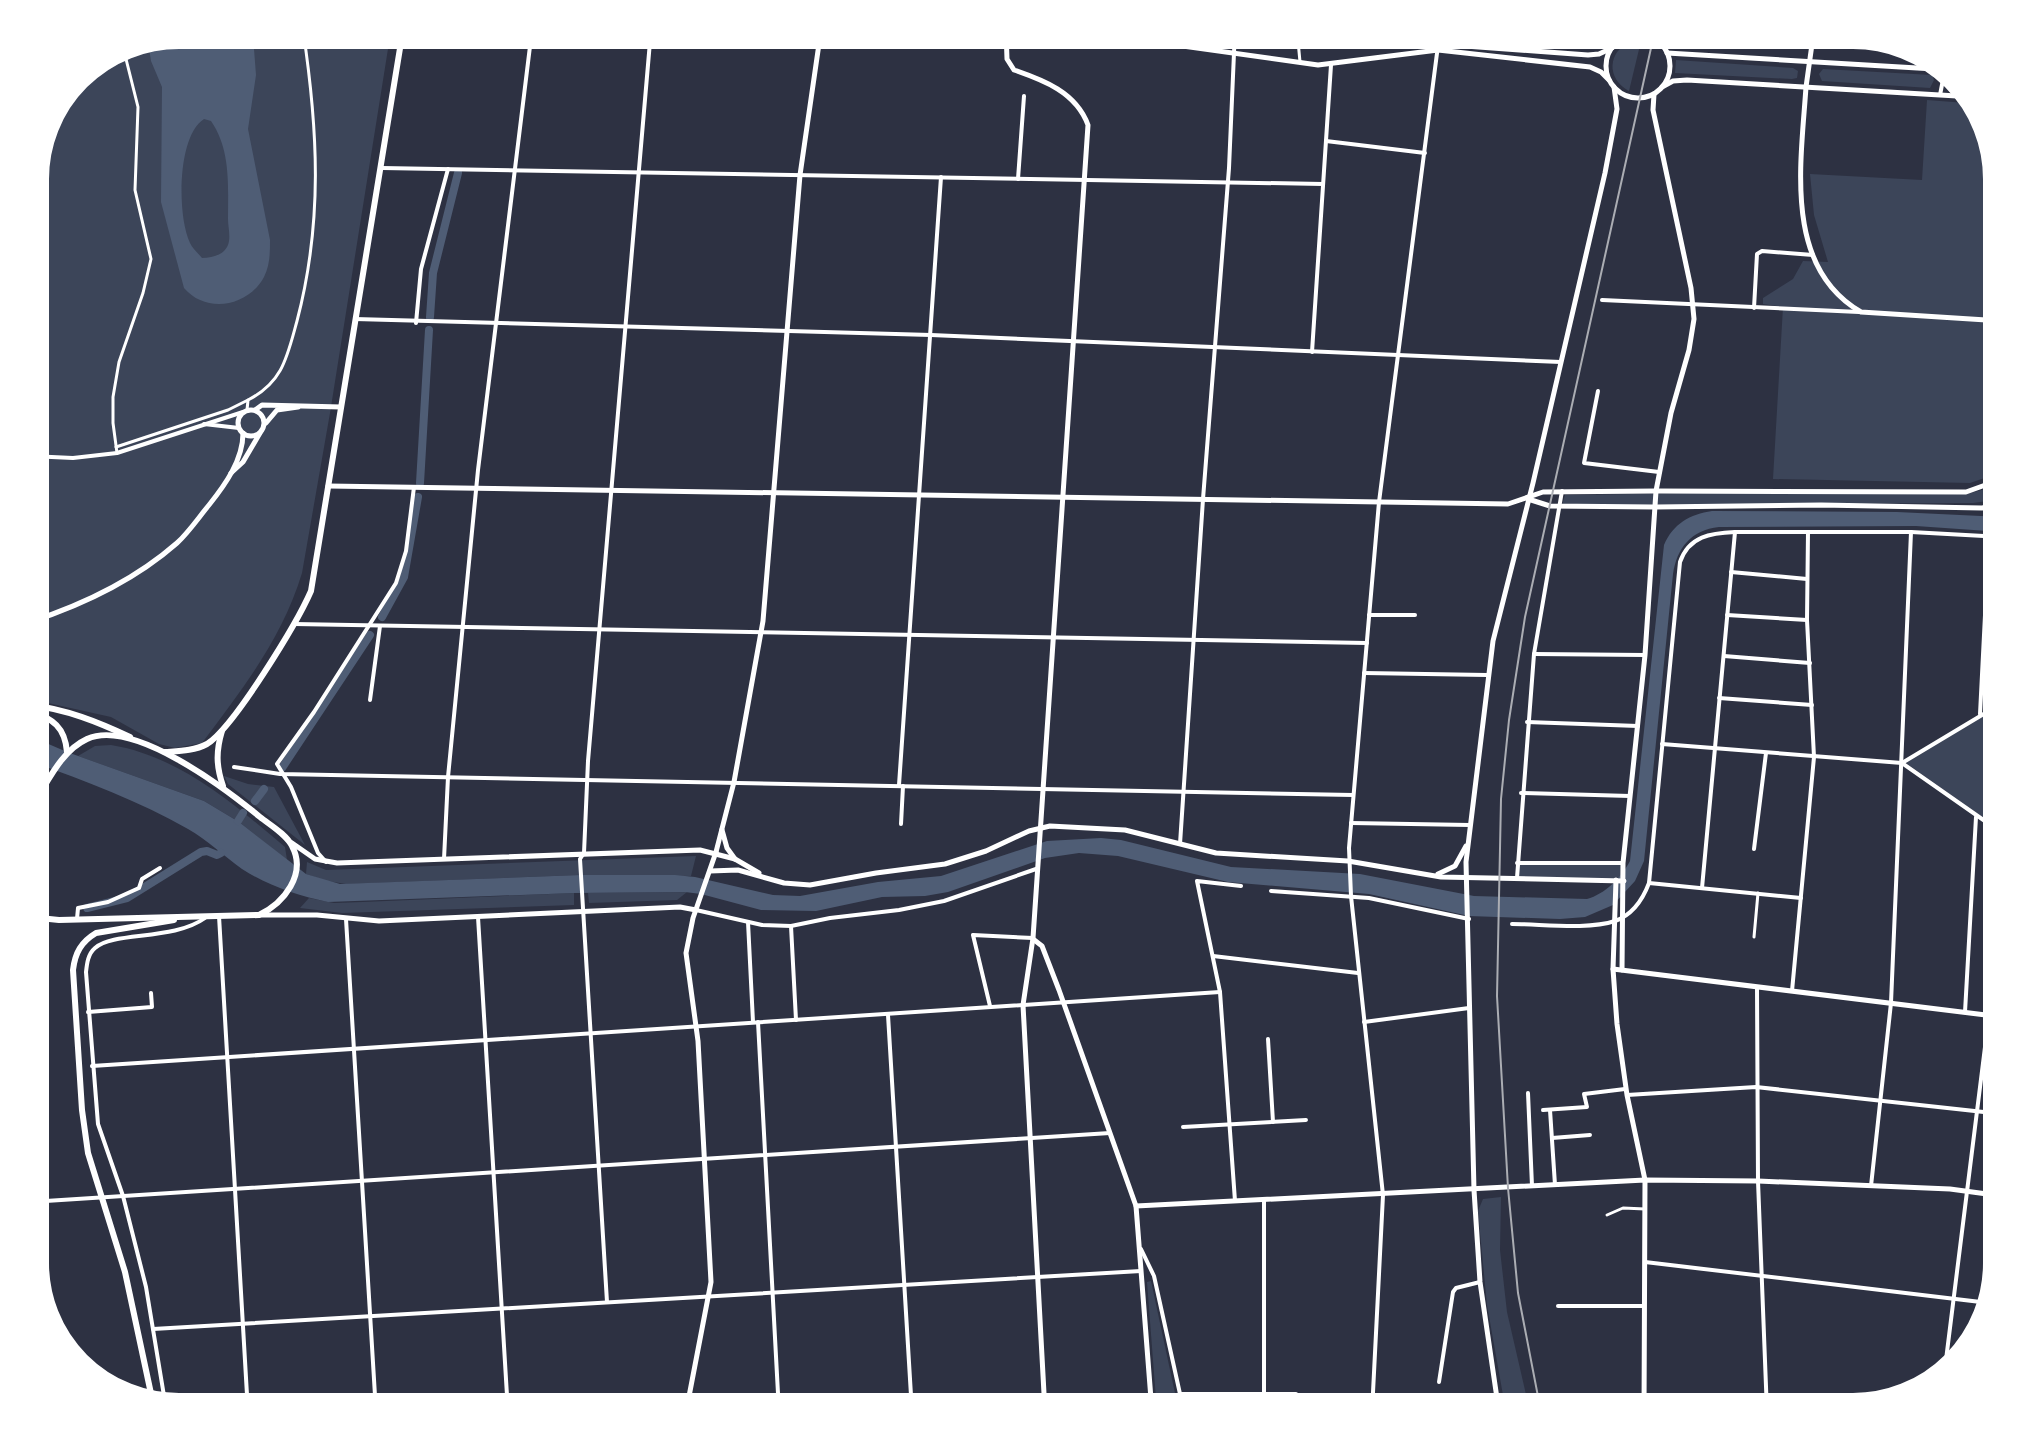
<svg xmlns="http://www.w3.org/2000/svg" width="2032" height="1442" viewBox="0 0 2032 1442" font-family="'DejaVu Sans',sans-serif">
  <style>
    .green { fill: #3c4559 }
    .water { fill: #4f5d75; fill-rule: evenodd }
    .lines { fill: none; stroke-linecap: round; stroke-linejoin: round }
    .stream { stroke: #4f5d75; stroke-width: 2 }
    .canal { stroke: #4f5d75; stroke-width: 8 }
    .pedestrian { stroke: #fff; stroke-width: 3 }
    .minor { stroke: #fff; stroke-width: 4 }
    .tertiary { stroke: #fff; stroke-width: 5 }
    .secondary { stroke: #fff; stroke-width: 5 }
    .primary { stroke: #fff; stroke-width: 6 }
    .trunk { stroke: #fff; stroke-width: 6 }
    .tram { stroke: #abadb3; stroke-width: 2 }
    .rim { fill: none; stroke: #fff; stroke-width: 10 }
  </style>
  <rect width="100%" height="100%" fill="#2d3142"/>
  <!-- green -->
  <g class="green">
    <path d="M 179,30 L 391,30 L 330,413 L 302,573 C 282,639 243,688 202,743 L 175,748 L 159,744 L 111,717 L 30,699 L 30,169 L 46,113 L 81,67 Z"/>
    <path d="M 1632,41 L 1641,41 L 1629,91 C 1606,79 1607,51 1632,41 Z"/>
    <polygon points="1676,60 1793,68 1798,71 1797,78 1792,79 1675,73"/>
    <polygon points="1823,69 1932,75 1934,80 1930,88 1822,81 1819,74"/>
    <polygon points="1927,100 1979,104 1986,113 2002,179 2002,472 1970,483 1773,479 1783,307 1763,304 1763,298 1793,279 1803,261 1828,262 1814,215 1810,174 1922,180"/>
    <polygon points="2002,480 2002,499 1973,503 1562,505 1565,495 1770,492 1967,494 1989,488"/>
    <polygon points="2002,705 2002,831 1906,763"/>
    <path d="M 111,745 C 179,756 234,804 285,847 L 287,860 L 239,822 L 204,801 L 78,756 L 95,746 Z"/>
    <polygon points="224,776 248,784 274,787 305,845 228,784"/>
    <polygon points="696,856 691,876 580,875 346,884 327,881 306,874 307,862 326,870"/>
    <polygon points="1517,863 1623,863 1624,881 1517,878"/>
    <polygon points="687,892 677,900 589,903 588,893"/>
    <polygon points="574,893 574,905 342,913 300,908 309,898 334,903 362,902"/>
    <polygon points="1501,1197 1500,1250 1507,1312 1530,1412 1506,1412 1487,1305 1478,1211 1483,1199"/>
    <polygon points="1151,1281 1179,1412 1157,1412 1147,1282"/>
  </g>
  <!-- water -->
  <g class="water">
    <path d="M 179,30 L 252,30 L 253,36 L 256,75 L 248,129 L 270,240 C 270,253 270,265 264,277 C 248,307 206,314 184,288 L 161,202 L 162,87 L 151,61 L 148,42 ZM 204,119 L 211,121 C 231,150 228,186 228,219 C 228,227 231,237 228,245 C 224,255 212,258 202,258 C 198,253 192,248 190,243 C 177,216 177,136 204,119 Z"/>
    <path d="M 1712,511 L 1897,512 L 2002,517 L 2002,532 L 1916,526 L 1719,527 C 1691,530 1677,548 1673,574 L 1644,861 L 1635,881 L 1613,905 L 1585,917 L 1560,919 L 1469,916 L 1369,894 L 1228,882 L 1118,856 L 1079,853 L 1045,858 L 948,892 L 925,896 L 882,897 L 816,911 L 761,910 L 701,894 L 685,892 L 574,893 L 328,902 C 298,896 267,885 242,869 C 224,856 207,840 188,829 C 139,801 83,780 30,761 L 30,736 L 67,752 L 204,801 L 239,822 L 306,874 L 340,884 L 580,875 L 675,875 L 695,877 L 773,895 L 800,896 L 878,882 L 941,876 L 1047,841 L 1101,838 L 1121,840 L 1231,867 L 1360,874 L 1474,896 L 1587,899 C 1605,894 1621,878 1630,861 L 1664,545 C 1673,524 1690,514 1712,511 Z"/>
  </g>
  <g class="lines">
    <!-- stream -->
    <polyline class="stream" points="30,775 41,765"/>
    <!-- canal -->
    <g class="canal">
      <polyline points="430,317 433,273 458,173"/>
      <polyline points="420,483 429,330"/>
      <polyline points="382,617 404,577 418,497"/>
      <polyline points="282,768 370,635"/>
      <polyline points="255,801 264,789"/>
      <polyline points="238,821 243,813"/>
      <polyline points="87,908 127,898 201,852 207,851 217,855 221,853"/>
    </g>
    <!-- pedestrian -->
    <g class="pedestrian">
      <polyline points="1297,30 1300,62"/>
      <path d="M 247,410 L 248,400 C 283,382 287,357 297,321 C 323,222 318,130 303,30"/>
      <polyline points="116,447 228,410 248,400"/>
      <polyline points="117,453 113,423 113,397 119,362 143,293 151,259 135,190 138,107 124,51"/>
      <polyline points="1754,937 1758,893"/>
      <polyline points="1607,1215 1623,1208 1645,1209"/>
    </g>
    <!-- minor -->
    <g class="minor">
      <polyline points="1940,95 1946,64"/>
      <polyline points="1326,141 1425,153"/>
      <polyline points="382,168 1323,184"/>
      <polyline points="1018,179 1024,96"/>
      <polyline points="1602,300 1859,312"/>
      <polyline points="1754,308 1757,254 1762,251 1813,255"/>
      <polyline points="355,319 931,335 1561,362"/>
      <polyline points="416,323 421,269 448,169"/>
      <polyline points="1312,352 1331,65"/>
      <polyline points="1598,391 1584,463 1659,472"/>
      <polyline points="204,424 239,428"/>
      <polyline points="30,456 73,458 117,453 243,412"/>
      <polyline points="1731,572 1807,579"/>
      <polyline points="1369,615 1415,615"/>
      <polyline points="1727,615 1807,620"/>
      <polyline points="294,624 1367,643"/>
      <polyline points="1534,654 1645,655"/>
      <polyline points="1724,656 1810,663"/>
      <polyline points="1364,673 1487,675"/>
      <polyline points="1719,698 1812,705"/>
      <polyline points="370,700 380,626"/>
      <polyline points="1980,714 1989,536"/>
      <polyline points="1527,722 1638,726"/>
      <polyline points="1662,744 1902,763"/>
      <polyline points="1902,763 2002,833"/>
      <polyline points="1902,763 2002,703"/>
      <polyline points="234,767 280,774 1353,795"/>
      <polyline points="899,785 941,177"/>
      <polyline points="1521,793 1630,796"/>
      <polyline points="1351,823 1470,825"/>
      <polyline points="901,824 903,786"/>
      <polyline points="1180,844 1203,499 1229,168 1235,30"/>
      <polyline points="1754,849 1766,753"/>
      <polyline points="444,859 448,777 478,470 532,30"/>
      <polyline points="326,862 318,853 291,787 277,764 314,712 396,583 406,551 414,487"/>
      <polyline points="1517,863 1623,863"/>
      <polyline points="1517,878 1534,654 1562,491"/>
      <polyline points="1649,883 1801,898"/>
      <polyline points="1702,888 1735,532"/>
      <polyline points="1271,891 1369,898 1469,919"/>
      <polyline points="696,910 762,925 791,926 830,918 899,910 944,901 1036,869"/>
      <polyline points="219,916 248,1412"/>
      <polyline points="478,917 508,1412"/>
      <polyline points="77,919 78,908 108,902 139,888 142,879 160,868"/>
      <polyline points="346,919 376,1412"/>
      <polyline points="748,922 753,1022"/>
      <path d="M 1512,924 C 1542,924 1588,930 1615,921 C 1632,915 1643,899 1649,883 L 1680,562 C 1689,536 1711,533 1735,532 L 1911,532 L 2002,537"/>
      <polyline points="791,926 796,1020"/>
      <polyline points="1213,956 1358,973"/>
      <polyline points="1757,987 1758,1181 1767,1412"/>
      <polyline points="1792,991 1814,757 1807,620 1808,532"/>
      <polyline points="990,1006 973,935 1033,938"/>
      <polyline points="88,1012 152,1007 151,993"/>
      <polyline points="1965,1012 1976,817"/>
      <polyline points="888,1015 912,1412"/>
      <polyline points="758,1022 779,1412"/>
      <polyline points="1364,1022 1469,1008"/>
      <polyline points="1268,1039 1273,1122"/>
      <polyline points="92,1066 1220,992"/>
      <polyline points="1528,1093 1532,1186"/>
      <polyline points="1627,1095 1756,1087 2002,1114"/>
      <polyline points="1543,1110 1587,1107 1584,1094 1625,1089"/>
      <polyline points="1550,1110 1555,1185"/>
      <polyline points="1183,1127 1306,1120"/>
      <polyline points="1552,1138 1590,1135"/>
      <polyline points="1871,1186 1891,1003 1911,532"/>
      <polyline points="1264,1199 1264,1412"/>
      <polyline points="1235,1201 1220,992 1197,881 1241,886"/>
      <polyline points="30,1202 1110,1133"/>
      <polyline points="1141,1249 1154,1276 1184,1412"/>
      <polyline points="1645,1262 1989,1303"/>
      <polyline points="607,1302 580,859 584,853 588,761 651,30"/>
      <polyline points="1558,1306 1643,1306"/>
      <polyline points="153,1329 1141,1271"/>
      <polyline points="1945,1365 1956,1366"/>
      <polyline points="1944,1376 1989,1015"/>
      <polyline points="1439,1382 1453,1292 1456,1288 1480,1282"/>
      <polyline points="1181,1394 1296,1394"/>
      <polyline points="1644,1396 1783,1412"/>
      <path d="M 166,1408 L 146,1287 L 123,1196 L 98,1124 L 86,972 C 87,963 88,954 95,948 C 114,931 173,941 205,918"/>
      <polyline points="874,1412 1151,1396"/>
      <polyline points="1372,1412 1383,1195 1351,896 1349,848 1379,502 1440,30"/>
    </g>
    <!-- tertiary -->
    <g class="tertiary">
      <path d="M 1006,30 L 1007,59 L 1014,70 C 1043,80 1076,92 1088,125 L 1033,938 L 1023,1005 L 1045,1412"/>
      <polyline points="1068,30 1318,65 1438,50 1590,67 1601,72 1609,80"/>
      <polyline points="1438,44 1588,55 1599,54 1612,48"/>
      <polyline points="1662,45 1665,30"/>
      <path d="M 1806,87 C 1801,163 1783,267 1861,312 L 2002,321"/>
      <circle cx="251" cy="423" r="13"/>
      <polyline points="255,410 262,405 341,407"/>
      <polyline points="266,423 277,410 298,407"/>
      <polyline points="231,473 243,462 260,433"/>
      <polyline points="328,486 1508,504 1543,492 1656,491"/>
      <polyline points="1528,499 1550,506 1655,507"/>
      <path d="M 30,622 C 82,605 136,579 177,543 C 189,532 199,517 209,505 C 225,485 243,460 243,433"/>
      <polyline points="716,852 734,782 763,621 800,175 821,30"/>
      <polyline points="1033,939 1042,946 1059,990 1136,1206 1152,1412"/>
      <polyline points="1613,969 2002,1017"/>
      <polyline points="1136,1206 1645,1180 1758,1181 1950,1189 2002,1196"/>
    </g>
    <!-- secondary -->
    <g class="secondary">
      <circle cx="1638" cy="66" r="32"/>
      <polyline points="1667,53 1951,70"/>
      <polyline points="1662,87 1673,81 1687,80 1974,97"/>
      <polyline points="1806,87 1814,30"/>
      <polyline points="1656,491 1966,492 2002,479"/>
      <polyline points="1655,507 1821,505 1982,508 2002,504"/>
      <polyline points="722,830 727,848 735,859"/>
      <polyline points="292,843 315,859 337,863 700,850 735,859 759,873"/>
      <polyline points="710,871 738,870 784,883 810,885 876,873 945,864 986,851 1029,831 1050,826 1125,830 1216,853 1348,861 1441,877 1624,881"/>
      <polyline points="1438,874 1455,866 1466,846"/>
      <polyline points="1616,880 1613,969 1617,1024 1627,1095 1645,1180 1644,1412"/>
      <polyline points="260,915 317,915 379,921 680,907 696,910"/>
      <polyline points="1622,970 1623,863 1645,655 1656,491 1671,413 1689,350 1694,319 1691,288 1653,110 1654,94"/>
      <polyline points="686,1412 711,1282 698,1041 686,953 693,918 716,852"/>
      <polyline points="1499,1412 1480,1282 1474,1190 1466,862 1493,641 1533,483 1605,173 1617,109 1614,87"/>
    </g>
    <!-- primary -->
    <g class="primary">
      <path d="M 30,705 C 66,709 98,722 130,737"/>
      <path d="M 222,731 C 216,751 216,766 223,786"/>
      <path d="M 165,752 C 179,751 194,751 207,744 C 234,727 297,623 311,591 L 403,30"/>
    </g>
    <!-- trunk -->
    <g class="trunk">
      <path d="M 30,710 C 53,719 65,727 67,752"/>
      <path d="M 30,917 L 59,920 L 259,915 C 284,903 307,874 292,846 C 286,834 270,825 260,817 C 226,789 133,718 87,739 C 59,752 47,785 30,809"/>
      <path d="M 153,1403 L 125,1272 L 88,1153 L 82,1110 L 73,970 C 75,953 81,942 96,933 L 174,920"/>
    </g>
    <!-- tram -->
    <polyline class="tram" points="1541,1412 1518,1293 1508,1188 1497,996 1501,799 1509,720 1525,617 1655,30"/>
  </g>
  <!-- crop -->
  <path d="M0 0H2032V1442H0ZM179 44H1853A135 135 0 0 1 1988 179V1263A135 135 0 0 1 1853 1398H179A135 135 0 0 1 44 1263V179A135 135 0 0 1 179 44Z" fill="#fff" fill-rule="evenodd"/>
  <path class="rim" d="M179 44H1853A135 135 0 0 1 1988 179V1263A135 135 0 0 1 1853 1398H179A135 135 0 0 1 44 1263V179A135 135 0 0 1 179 44Z"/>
</svg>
